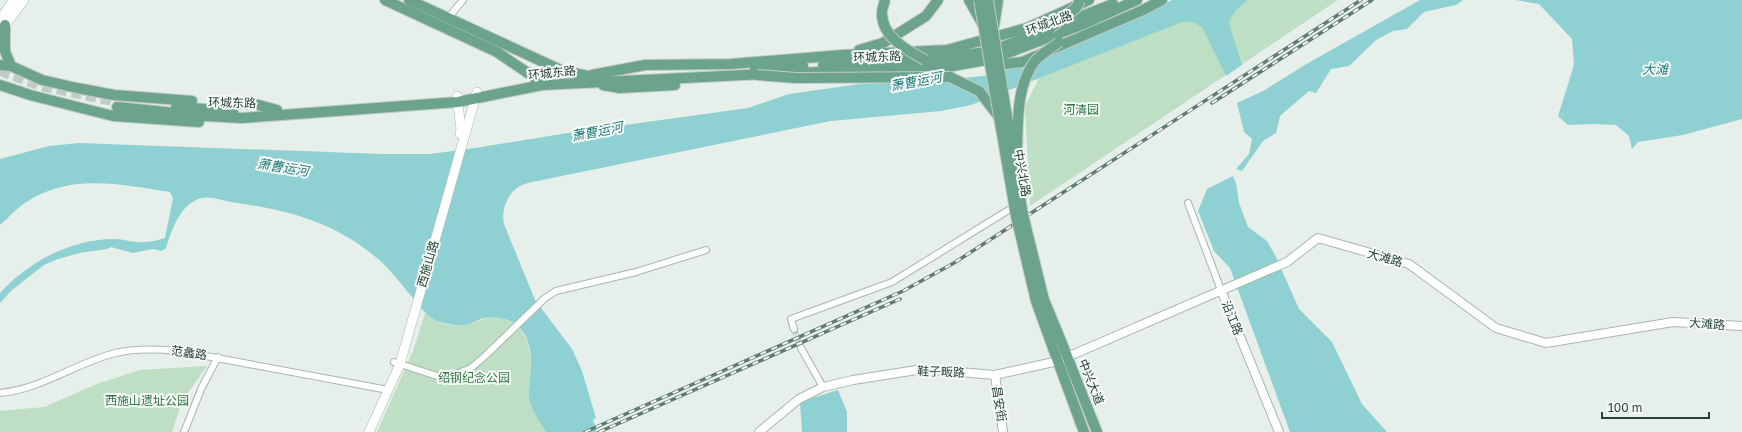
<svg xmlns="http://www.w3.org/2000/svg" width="1742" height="432" viewBox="0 0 1742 432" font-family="'Golos Text','Noto Sans SC',sans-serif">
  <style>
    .green { fill: #bfdfc4 }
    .water { fill: #8fd1d2 }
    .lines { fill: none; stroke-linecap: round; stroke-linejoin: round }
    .minor-tunnel { stroke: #bfccc6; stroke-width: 6; stroke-dasharray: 6 3; stroke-linecap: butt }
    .primary-tunnel { stroke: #bfccc6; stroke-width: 10; stroke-dasharray: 10 5; stroke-linecap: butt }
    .minor-casing { stroke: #a8b7b0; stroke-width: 8 }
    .tertiary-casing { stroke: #a8b7b0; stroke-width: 10 }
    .secondary-casing { stroke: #a4bab0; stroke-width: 10 }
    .primary-casing { stroke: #c2cac6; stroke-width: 12 }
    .minor { stroke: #fff; stroke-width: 6 }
    .tertiary { stroke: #fff; stroke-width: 8 }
    .secondary { stroke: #fff; stroke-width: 9 }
    .primary { stroke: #6ba38d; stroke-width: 10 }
    .rail-casing { stroke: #5f7c70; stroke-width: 3.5 }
    .rail { stroke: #f7fbf8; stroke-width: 2; stroke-dasharray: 6; stroke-linecap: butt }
    .primary-bridge-casing { stroke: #c2cac6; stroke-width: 12; stroke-linecap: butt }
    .primary-bridge { stroke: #6ba38d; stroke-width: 10 }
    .labels { text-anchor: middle; stroke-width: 4; stroke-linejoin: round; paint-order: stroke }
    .street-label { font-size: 12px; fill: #254135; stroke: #f7fbf8 }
    .park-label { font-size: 12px; fill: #2f7841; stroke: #f7fbf8 }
    .water-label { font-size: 13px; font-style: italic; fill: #1e7a7d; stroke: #f7fbf8 }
  </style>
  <rect width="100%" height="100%" fill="#e6efea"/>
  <!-- green -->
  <g class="green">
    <polygon points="1211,0 1338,0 1030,206 1025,106 1043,70"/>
    <path d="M 425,313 C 435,323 453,328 467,324 C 478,322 485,317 497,318 C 525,321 531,345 531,369 C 531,378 528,388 529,397 C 531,410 539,421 546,432 L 377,432 L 413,351 Z"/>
    <polygon points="207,366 182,401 172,432 0,432 0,411 44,407 97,384 140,370"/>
  </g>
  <!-- water -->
  <g class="water">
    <path d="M 1172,0 L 1248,0 C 1240,5 1232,14 1229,23 L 1242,65 L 1226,76 L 1202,27 L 1193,22 L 1182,22 L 971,105 L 941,111 L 831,121 L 547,179 C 539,181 528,182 520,186 C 507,193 501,211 504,224 L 535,300 L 572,349 L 582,371 L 596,418 L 593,420 L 597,432 L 546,432 C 539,421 531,410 529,397 C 528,391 530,384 530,379 C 532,362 532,340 519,327 C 511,319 497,316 485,318 C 478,319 472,324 465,325 C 456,326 444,324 435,320 C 426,316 419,305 412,297 C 401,284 391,270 378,259 C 333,221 287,210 231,202 C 223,200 209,196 201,198 C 179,205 172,230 166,248 L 162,251 L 153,249 L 133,253 L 111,247 L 107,249 L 80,253 L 58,259 L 44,265 L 12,290 L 0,303 L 0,293 C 29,261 73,238 117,239 C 126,240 135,243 144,242 C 151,242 158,240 165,238 L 173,198 L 170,192 C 121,185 73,173 28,201 C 18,207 9,217 0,225 L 0,159 L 49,146 L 79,143 L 382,154 L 430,154 L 475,148 L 574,132 L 748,108 L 789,94 L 860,84 L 932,81 L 983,76 L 1005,71 L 1023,59 L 1141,14 Z"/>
    <polygon points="1420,0 1463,0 1456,5 1424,12 1407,29 1393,31 1376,40 1349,66 1331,69 1316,93 1309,91 1280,116 1276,133 1263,141 1242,171 1236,169 1249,154 1252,139 1244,132 1237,103 1265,90 1303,66"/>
    <polygon points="1515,0 1742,0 1742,119 1683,135 1638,142 1632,149 1629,136 1616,125 1593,124 1568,125 1558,116 1574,65 1572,39 1539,4"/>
    <polygon points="1233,176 1236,183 1239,203 1248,227 1267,241 1275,255 1299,309 1332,342 1362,404 1387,432 1290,432 1230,268 1214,251 1198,211 1207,189"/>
    <polygon points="838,390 847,412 847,432 802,432 800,402"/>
  </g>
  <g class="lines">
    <!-- minor-tunnel -->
    <polyline class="minor-tunnel" points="794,329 801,348"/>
    <!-- primary-tunnel -->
    <polyline class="primary-tunnel" points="0,71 41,86 117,102"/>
    <defs>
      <g id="minor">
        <polyline points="448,18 463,0"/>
        <polyline points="1188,203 1221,290"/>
        <polyline points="794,329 791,319 892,282 1015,206"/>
        <polyline points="801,348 823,387"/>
        <polyline points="394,362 437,376 454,375 471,368 485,356 545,298 556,291 636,272 706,250"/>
        <path d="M 0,393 C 42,389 76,363 115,353 C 136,348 158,349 179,351 L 383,389"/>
        <polyline points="184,432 202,387 218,357"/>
      </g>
      <g id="tertiary">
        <polyline points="1221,290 1279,432"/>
        <polyline points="995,375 1003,432"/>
        <polyline points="759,432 799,399 823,387 853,380 923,369 995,375 1058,361 1287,262 1318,238 1409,264 1496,328 1546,343 1673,322 1742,326"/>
      </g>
      <g id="secondary">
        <polyline points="0,19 14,0"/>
        <polyline points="0,32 24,0"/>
        <polyline points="457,96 461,129 460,134"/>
        <polyline points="369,432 400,364 477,92"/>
      </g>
      <g id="primary">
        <polyline points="385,0 497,52 538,80 542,85"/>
        <polyline points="409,0 563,71 588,76"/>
        <polyline points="969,0 982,23"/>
        <polyline points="5,25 5,51 11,66 42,80 77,88 114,95 192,101"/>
        <polyline points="994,26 998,0"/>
        <polyline points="859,50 883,43 926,16 938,0"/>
        <polyline points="0,65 11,66"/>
        <polyline points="823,65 938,59 992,51 1113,4"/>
        <polyline points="990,66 1022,62 1141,11 1162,0"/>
        <polyline points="755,69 803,66"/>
        <polyline points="792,73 941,68 992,59 1086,23 1137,0"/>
        <polyline points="592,75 645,65 731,64 843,55 947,50 1027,28 1089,0"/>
        <polyline points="950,77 979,91 999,117"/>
        <polyline points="0,85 30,95 113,116 199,122"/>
        <polyline points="603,85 620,88 675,85"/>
        <polyline points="218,103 255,104 277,110"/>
        <polyline points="117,107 204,116 242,118 458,102 542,85 766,74"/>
        <polyline points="176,107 233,111"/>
        <polyline points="1061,341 1097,432"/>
        <polyline points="1053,348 1084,432"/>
      </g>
    </defs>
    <!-- minor casing -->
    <use href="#minor" class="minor-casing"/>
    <!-- tertiary casing -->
    <use href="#tertiary" class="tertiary-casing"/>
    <!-- secondary casing -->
    <use href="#secondary" class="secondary-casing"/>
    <!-- primary casing -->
    <use href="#primary" class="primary-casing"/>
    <!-- minor -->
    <use href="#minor" class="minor"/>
    <!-- tertiary -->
    <use href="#tertiary" class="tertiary"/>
    <!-- secondary -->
    <use href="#secondary" class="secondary"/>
    <!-- primary -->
    <use href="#primary" class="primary"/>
    <defs>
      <g id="rail">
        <polyline points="1212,103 1372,0"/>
        <polyline points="585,432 903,291 954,263 1361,0"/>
        <polyline points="599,432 900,299"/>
      </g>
    </defs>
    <!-- rail casing -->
    <use href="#rail" class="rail-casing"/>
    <!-- rail -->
    <use href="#rail" class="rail"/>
    <defs>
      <g id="primary-bridge">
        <path d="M 885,0 C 884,4 882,9 882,12 C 881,37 907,50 925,60"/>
        <polyline points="979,0 1016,216 1036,301 1053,348"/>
        <polyline points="988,0 1023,215 1044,300 1061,341"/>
        <polyline points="1050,28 1076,8 1080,0"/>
        <polyline points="757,75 796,78 950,77"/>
        <path d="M 1017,152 C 1018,122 1016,86 1035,61 C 1041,54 1052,48 1059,42"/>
      </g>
    </defs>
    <!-- primary-bridge casing -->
    <use href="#primary-bridge" class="primary-bridge-casing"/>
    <!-- primary-bridge -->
    <use href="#primary-bridge" class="primary-bridge"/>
  </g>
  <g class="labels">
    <!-- street labels -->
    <g class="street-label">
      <text transform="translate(1049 23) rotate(-20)" y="4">环城北路</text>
      <text transform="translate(877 57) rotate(-2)" y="4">环城东路</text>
      <text transform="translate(552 73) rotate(-6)" y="4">环城东路</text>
      <text transform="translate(232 103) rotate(1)" y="4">环城东路</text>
      <text transform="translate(1022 173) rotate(80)" y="4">中兴北路</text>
      <text transform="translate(1385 258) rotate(16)" y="4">大滩路</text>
      <text transform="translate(428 264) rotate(-74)" y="4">西施山路</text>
      <text transform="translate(1232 318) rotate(68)" y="4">沿江路</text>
      <text transform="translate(1707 324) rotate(4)" y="4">大滩路</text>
      <text transform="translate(189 353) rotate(8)" y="4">范蠡路</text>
      <text transform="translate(941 372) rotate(2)" y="4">鞋子畈路</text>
      <text transform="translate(1091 382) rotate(68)" y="4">中兴大道</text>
      <text transform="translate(999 404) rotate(81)" y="4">昌安街</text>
    </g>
    <!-- park labels -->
    <g class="park-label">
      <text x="1081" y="114">河清园</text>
      <text x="474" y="382">绍钢纪念公园</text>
      <text x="147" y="405">西施山遗址公园</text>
    </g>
    <!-- water labels -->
    <g class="water-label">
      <text x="1655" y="74">大滩</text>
      <text transform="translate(916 81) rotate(-11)" y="5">萧曹运河</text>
      <text transform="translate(597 131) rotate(-11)" y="5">萧曹运河</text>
      <text transform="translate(283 167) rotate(9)" y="5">萧曹运河</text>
    </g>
  </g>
  <!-- scale -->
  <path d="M1602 412v6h107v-6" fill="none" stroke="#254135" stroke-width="2"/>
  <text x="1608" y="412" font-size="12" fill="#254135" stroke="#f7fbf8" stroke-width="3" paint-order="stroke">100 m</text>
</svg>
